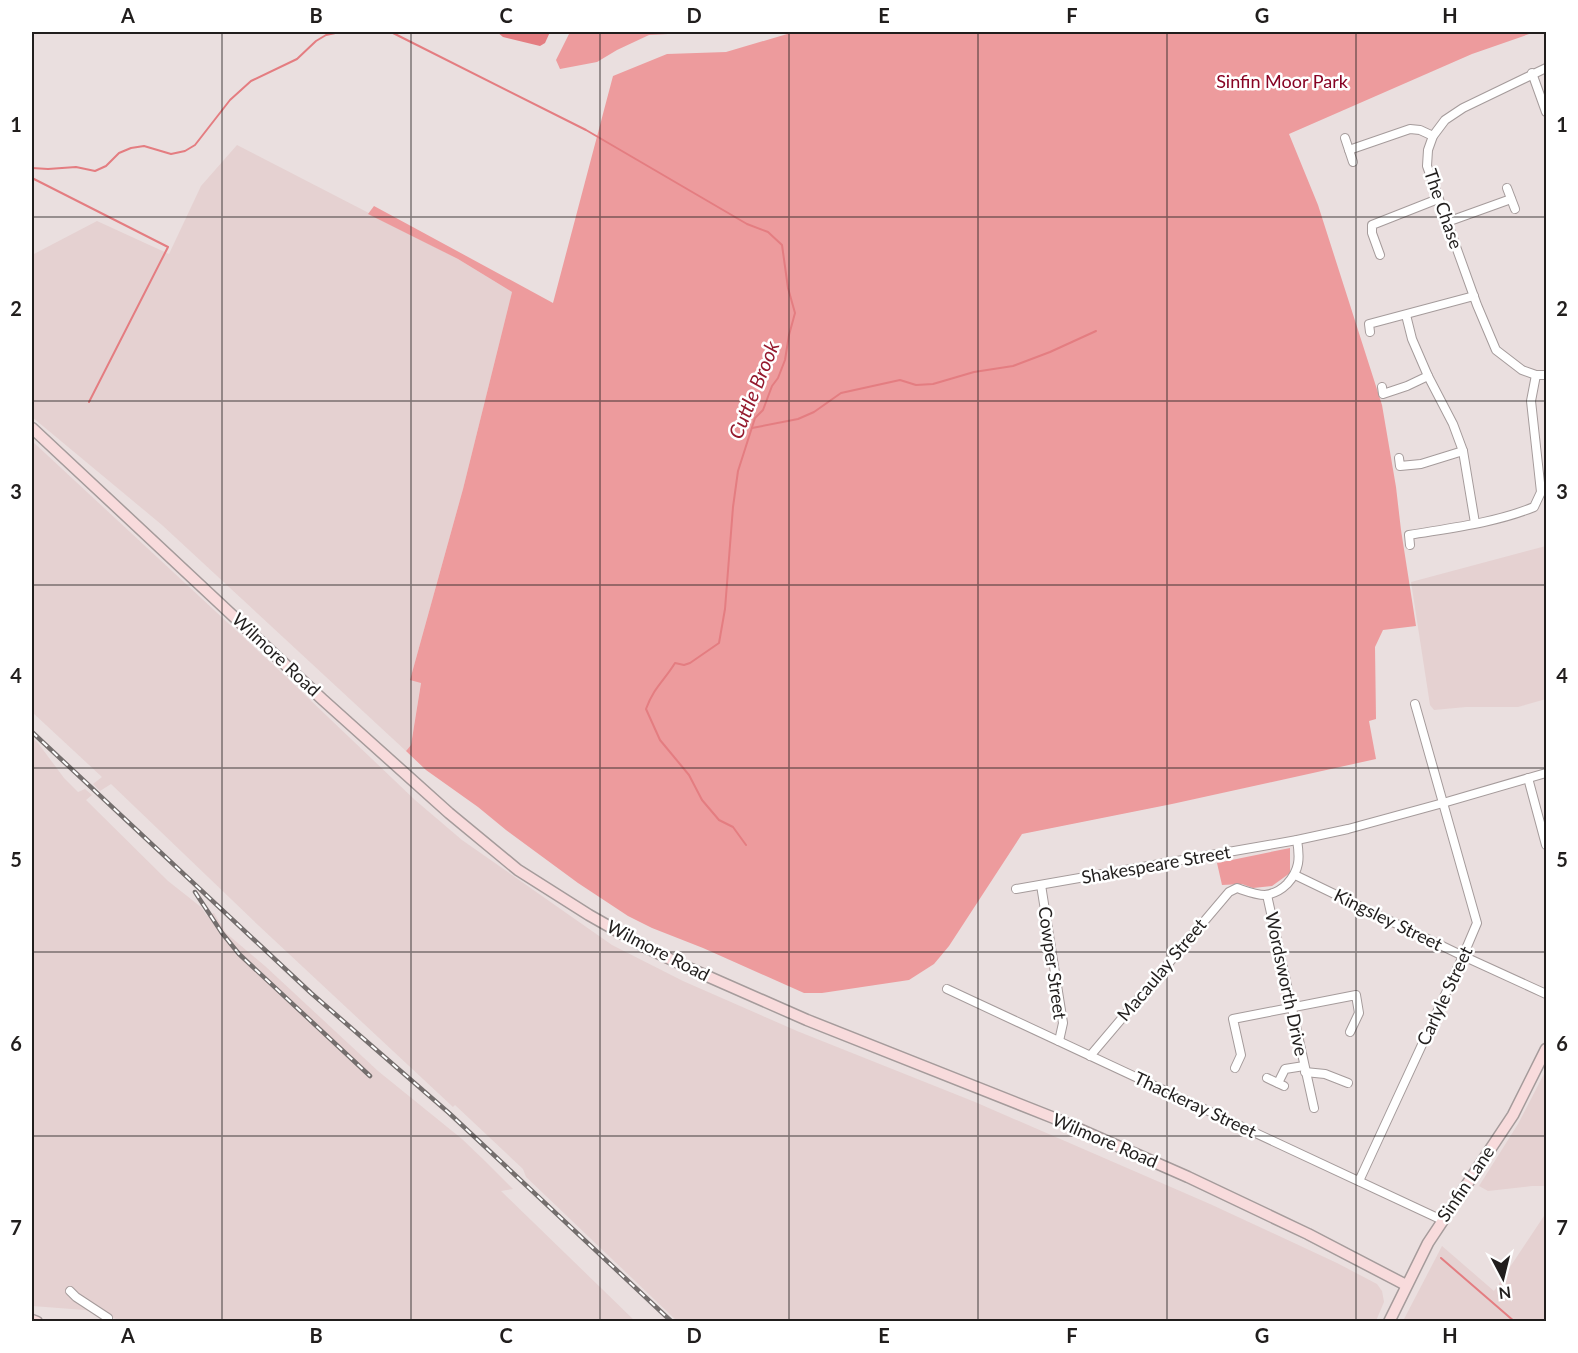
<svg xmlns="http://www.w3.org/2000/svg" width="1578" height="1353" viewBox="0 0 1578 1353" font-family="Lato,sans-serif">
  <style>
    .built { fill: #e5d1d1 }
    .green { fill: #ed9b9d }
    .water { fill: #e47d81 }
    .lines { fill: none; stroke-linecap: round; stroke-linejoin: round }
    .stream { stroke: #e47d81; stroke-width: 2 }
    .street-casing { stroke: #a59b9b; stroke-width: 10 }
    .secondary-casing { stroke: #a59b9b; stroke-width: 13 }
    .street { stroke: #fff; stroke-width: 8 }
    .secondary { stroke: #f8dbdc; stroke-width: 10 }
    .rail-casing { stroke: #746e6d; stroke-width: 4.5 }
    .rail { stroke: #fff; stroke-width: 2; stroke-dasharray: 7; stroke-linecap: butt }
    .grid { fill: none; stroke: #211e1d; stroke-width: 1.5; stroke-opacity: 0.55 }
    .labels { text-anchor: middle; stroke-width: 5; stroke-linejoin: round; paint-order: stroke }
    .park-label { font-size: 18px; fill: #870323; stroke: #fff }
    .street-label { font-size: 18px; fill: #211e1d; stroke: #fff }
    .water-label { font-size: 20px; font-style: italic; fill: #951a2e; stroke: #fff }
    .neatline { fill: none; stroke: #211e1d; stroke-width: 2 }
    .grid-label { font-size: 20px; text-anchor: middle; font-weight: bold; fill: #211e1d }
  </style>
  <rect width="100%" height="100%" fill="#eadfdf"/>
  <!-- built -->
  <g class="built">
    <polygon points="237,145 458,259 512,292 463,489 410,680 421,682 411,745 406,751 162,525 32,417 32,255 97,221 169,254 201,186"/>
    <polygon points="32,441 284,675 415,800 462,840 612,945 683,981 797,1031 975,1102 1210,1204 1337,1263 1377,1284 1382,1291 1384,1302 1376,1321 677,1321 526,1177 523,1169 455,1105 453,1107 258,925 111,784 100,791 93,784 102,777 32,712"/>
    <polygon points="1546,546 1546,699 1518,707 1466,707 1434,710 1430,705 1411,582"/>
    <polygon points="32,737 38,743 64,778 78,792 85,789 92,795 86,800 168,881 201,907 207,916 214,913 226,933 265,966 378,1071 462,1139 485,1161 513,1189 501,1191 635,1321 127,1322 85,1310 32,1306"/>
    <polygon points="1546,1070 1546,1186 1532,1186 1488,1191 1479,1186 1518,1124"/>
    <polygon points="1546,1213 1546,1321 1403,1321 1442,1246 1494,1291"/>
  </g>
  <!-- green -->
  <g class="green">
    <polygon points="570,32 748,32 744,33 687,33 649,35 617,50 597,62 560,69 556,60"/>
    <polygon points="794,32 1535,32 1472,54 1289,134 1318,205 1382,405 1396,487 1401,530 1416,626 1383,630 1375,647 1376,719 1369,721 1376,759 1172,804 1022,834 949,946 934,964 909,980 822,993 804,993 703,948 652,928 628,916 578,883 506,830 478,807 426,770 406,751 411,745 421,683 410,680 463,489 512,292 458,259 368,214 374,206 553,303 613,76 667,54 726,52"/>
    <polygon points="1290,848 1290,873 1272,886 1253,888 1242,884 1222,885 1217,863"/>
  </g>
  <!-- water -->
  <polygon class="water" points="497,32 550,32 545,43 540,46 503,37"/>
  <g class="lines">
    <!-- stream -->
    <g class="stream">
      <path d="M 391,32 L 586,130 L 747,224 L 768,232 L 782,245 L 788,288 L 795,313 L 789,335 L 785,360 L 778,378 L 772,386 L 763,410 L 755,418 L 738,471 L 733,507 L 725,609 L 719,643 L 690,663 L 684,665 L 675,663 C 664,681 654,687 646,709 L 660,740 L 689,775 L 702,800 L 719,820 L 733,827 L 746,845"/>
      <polyline points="32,168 48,169 76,167 95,171 106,166 119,153 131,148 144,146 171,154 185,151 195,145 230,100 251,81 297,59 316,41 326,35 340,32 364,33 371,32"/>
      <polyline points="32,178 168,247 89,402"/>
      <polyline points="752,428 798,419 814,412 841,393 900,380 916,385 933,384 974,372 1013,366 1050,352 1096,331"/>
      <polyline points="1441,1258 1515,1322"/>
    </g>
    <defs>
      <g id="street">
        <polyline points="1546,68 1463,108 1445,120 1433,136 1428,150 1427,166 1477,305 1496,350 1522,370 1536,375 1546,375"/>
        <polyline points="1532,73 1546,112"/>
        <polyline points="1345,138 1353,162"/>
        <polyline points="1349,150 1410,129 1420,130 1433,136"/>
        <polyline points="1507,188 1515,209"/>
        <polyline points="1447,222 1511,199"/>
        <polyline points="1380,255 1372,233 1372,225 1438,199"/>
        <polyline points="1406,315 1412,339 1428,376 1453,424 1463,451 1475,523"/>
        <polyline points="1370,332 1369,324 1474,296"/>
        <polyline points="1382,387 1383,394 1407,386 1428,376"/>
        <polyline points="1399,458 1400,466 1421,464 1463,451"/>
        <path d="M 1410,545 L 1409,535 C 1450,528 1495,523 1534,507 L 1541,492 L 1531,401 L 1536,375"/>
        <polyline points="1528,778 1546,845"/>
        <polyline points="1295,875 1463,956 1546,994"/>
        <polyline points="1041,885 1063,1023 1059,1041"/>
        <polyline points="1016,889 1297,840 1348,829 1443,803 1546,773"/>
        <polyline points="1267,895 1314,1108"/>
        <polyline points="947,989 1442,1220"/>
        <path d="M 1090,1056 L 1229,892 L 1237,888 C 1246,891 1256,895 1265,895 C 1273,894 1281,890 1287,884 C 1300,870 1300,858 1297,840"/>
        <polyline points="1235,1068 1241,1055 1233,1019 1356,995 1359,1013 1350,1032"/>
        <polyline points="1305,1072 1325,1074 1348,1083"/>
        <polyline points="1267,1078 1284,1086"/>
        <polyline points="1278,1083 1285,1069 1304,1066"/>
        <polyline points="1359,1181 1463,956 1477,923 1415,704"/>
        <polyline points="70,1291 76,1297 108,1318"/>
      </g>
      <g id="secondary">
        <polyline points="32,428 322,699 449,813 518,870 589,915 649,949 691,969 807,1020 1054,1118 1188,1177 1308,1234 1406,1285"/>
        <polyline points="32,1320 37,1322"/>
        <polyline points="1389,1322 1428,1243 1513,1115 1546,1049"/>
      </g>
    </defs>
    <!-- street casing -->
    <use href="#street" class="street-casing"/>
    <!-- secondary casing -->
    <use href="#secondary" class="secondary-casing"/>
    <!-- street -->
    <use href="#street" class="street"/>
    <!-- secondary -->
    <use href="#secondary" class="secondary"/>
    <defs>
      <g id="rail">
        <polyline points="32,732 311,993 449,1113 672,1322"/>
        <polyline points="195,892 222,933 239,954 370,1076"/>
      </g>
    </defs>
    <!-- rail casing -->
    <use href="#rail" class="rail-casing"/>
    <!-- rail -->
    <use href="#rail" class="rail"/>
  </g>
  <!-- grid -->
  <path class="grid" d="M 222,32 L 222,1322M 411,32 L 411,1322M 600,32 L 600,1322M 789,32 L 789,1322M 978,32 L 978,1322M 1167,32 L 1167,1322M 1356,32 L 1356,1322M 32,217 L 1546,217M 32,401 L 1546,401M 32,585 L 1546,585M 32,768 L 1546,768M 32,952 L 1546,952M 32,1136 L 1546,1136"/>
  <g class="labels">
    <!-- park labels -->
    <g class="park-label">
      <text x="1282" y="88">Sinfin Moor Park</text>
    </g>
    <!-- street labels -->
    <g class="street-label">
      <text transform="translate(1443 209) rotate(71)" y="6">The Chase</text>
      <text transform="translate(276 655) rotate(43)" y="6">Wilmore Road</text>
      <text transform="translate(1156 865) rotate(-10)" y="6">Shakespeare Street</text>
      <text transform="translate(1388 920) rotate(26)" y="6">Kingsley Street</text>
      <text transform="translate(658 951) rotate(27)" y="6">Wilmore Road</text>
      <text transform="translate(1052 963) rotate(82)" y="6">Cowper Street</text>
      <text transform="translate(1162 970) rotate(-50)" y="6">Macaulay Street</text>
      <text transform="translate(1286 984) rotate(78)" y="6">Wordsworth Drive</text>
      <text transform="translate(1445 996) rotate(-65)" y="6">Carlyle Street</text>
      <text transform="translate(1195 1105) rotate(25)" y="6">Thackeray Street</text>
      <text transform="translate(1105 1141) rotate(23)" y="6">Wilmore Road</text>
      <text transform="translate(1466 1184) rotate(-56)" y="6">Sinfin Lane</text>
    </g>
    <!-- water labels -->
    <g class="water-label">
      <text transform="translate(754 390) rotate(-68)" y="7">Cuttle Brook</text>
    </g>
  </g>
  <!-- border -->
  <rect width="1578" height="1353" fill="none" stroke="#ffffff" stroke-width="66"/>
  <!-- north arrow -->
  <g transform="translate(1503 1278) rotate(173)" stroke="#ffffff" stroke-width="4.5" paint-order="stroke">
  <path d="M0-4.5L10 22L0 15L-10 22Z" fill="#211e1d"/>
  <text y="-9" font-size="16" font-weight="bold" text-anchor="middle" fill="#211e1d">N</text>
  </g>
  <rect x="33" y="33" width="1512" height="1287" class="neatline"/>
  <g class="grid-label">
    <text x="128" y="23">A</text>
    <text x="316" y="23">B</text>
    <text x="506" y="23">C</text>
    <text x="694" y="23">D</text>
    <text x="884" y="23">E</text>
    <text x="1072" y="23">F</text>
    <text x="1262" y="23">G</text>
    <text x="1450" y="23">H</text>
    <text x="16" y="132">1</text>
    <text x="1562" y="132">1</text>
    <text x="16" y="316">2</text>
    <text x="1562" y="316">2</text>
    <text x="16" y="499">3</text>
    <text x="1562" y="499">3</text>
    <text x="16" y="683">4</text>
    <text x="1562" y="683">4</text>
    <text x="16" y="867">5</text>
    <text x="1562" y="867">5</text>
    <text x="16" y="1051">6</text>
    <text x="1562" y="1051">6</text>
    <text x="16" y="1235">7</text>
    <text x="1562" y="1235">7</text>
    <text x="128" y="1343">A</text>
    <text x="316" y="1343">B</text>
    <text x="506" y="1343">C</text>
    <text x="694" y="1343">D</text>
    <text x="884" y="1343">E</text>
    <text x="1072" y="1343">F</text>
    <text x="1262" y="1343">G</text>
    <text x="1450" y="1343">H</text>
  </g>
</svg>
